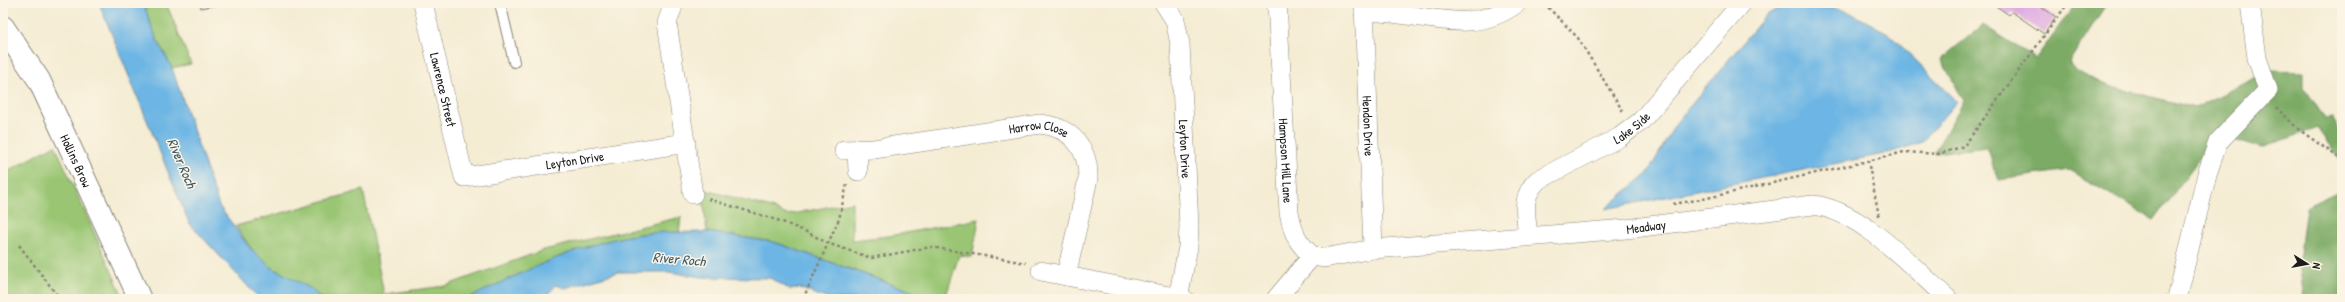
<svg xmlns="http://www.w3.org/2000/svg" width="2345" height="302" viewBox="0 0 2345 302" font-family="'Patrick Hand',sans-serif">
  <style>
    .green { fill: #9ac673; stroke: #5b7148 }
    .forest { fill: #7bab65; stroke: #4c6440 }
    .water { fill: #6cb5e4; stroke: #446880 }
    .building { fill: #deabe1 }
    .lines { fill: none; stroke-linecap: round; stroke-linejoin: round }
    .service-casing { stroke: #888478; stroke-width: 12 }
    .minor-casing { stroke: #888478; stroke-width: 20 }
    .tertiary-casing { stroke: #888478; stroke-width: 24 }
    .path { stroke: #888478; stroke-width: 2.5; stroke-dasharray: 3 3; stroke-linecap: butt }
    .service { stroke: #fff; stroke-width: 10 }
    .minor { stroke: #fff; stroke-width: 19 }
    .tertiary { stroke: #fff; stroke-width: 22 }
    .labels { text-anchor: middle; stroke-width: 3; stroke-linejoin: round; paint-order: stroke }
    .street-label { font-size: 13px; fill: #1c1c1c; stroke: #fcf5e5 }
    .water-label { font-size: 14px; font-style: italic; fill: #3c596c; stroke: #fcf5e5 }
  </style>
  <rect width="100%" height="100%" fill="#fcf5e5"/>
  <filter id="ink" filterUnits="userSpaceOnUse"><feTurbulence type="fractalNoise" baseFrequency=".025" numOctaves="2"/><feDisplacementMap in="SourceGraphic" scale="8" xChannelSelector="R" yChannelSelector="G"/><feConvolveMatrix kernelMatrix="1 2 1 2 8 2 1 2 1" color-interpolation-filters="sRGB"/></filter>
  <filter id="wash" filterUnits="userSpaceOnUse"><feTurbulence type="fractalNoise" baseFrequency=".012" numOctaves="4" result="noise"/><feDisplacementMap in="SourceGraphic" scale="16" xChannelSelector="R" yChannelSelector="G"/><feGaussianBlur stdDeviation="0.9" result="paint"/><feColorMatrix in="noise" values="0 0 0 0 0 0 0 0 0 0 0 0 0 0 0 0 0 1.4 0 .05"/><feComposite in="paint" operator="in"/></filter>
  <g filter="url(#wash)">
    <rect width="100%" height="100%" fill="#f4ecd3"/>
    <!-- green -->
    <g class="green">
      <polygon points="143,3 166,3 191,64 172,68 157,40"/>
      <polygon points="55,145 124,299 3,299 3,174"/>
      <polygon points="702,189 771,208 787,215 852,202 852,240 889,236 979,219 972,257 959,255 945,299 923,299 914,292 774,242 707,232"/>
      <path d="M 363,190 L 384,294 L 445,286 L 544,250 L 681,217 L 679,234 L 650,233 L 625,237 L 565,255 L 467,299 L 322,299 C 307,286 289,279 272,268 C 257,258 246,242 236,226 Z"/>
    </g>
    <!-- forest -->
    <g class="forest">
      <polygon points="2076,3 2107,3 2069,62 2077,72 2109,86 2195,108 2268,71 2304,72 2304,87 2325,119 2332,118 2342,134 2342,163 2317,128 2261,148 2218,133 2154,220 2069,170 1999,180 1987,147 1934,153 1964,101 1941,59 1983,25 2036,58"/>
      <polygon points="2342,190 2342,299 2304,299 2299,261 2306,207"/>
    </g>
    <!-- water -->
    <g class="water">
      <polygon points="99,3 143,3 157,40 172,68 219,206 250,248 271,267 310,288 322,299 264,299 255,294 189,223"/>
      <polygon points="1806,3 1847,11 1888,33 1957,101 1922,142 1889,153 1605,209 1648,173 1676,123 1766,15 1787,5"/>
      <path d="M 707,232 L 774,242 L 914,292 L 923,299 L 828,299 L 799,288 L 791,290 L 770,278 L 703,277 L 668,272 L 619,272 L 565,288 L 556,285 L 544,299 L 467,299 C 523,272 587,239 649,233 C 668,231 688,233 707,232 Z"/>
    </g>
    <g id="blocks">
      <!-- building -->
      <g class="building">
        <polygon points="200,3 220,3 220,4 201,8"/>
        <polygon points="1992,3 2036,3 2056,17 2044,34 2012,12 2009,15"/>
      </g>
    </g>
  </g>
  <g filter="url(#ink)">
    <use href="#blocks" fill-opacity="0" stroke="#888478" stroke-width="1"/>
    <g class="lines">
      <defs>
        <polyline id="service" points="500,3 514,62"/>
        <g id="minor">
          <path id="s1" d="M 423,3 L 464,177 L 686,143"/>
          <polyline points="674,3 667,23 693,194"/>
          <path id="s2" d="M 1164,3 L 1175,20 L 1180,44 L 1189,226 L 1188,247 L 1178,298"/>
          <path id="s3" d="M 1277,3 L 1289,212 C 1293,233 1296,241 1312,256"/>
          <path id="s4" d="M 1364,3 L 1373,249"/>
          <path d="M 1364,12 C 1419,9 1467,40 1517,3"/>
          <path id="s5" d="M 844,150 L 874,149 L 1040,124 C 1071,127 1089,148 1088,179 L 1066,276"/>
          <polyline points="857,150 858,171"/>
          <path id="s6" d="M 1528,236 C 1526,213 1520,197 1538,180 L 1620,137 L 1641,121 L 1742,3"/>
          <path id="s7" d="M 1312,256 L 1324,258 L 1373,249 L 1626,229 L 1813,205 C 1861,210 1912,267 1948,299"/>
          <polyline points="1041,271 1184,299"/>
          <polyline points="1276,299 1312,256"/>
          <polyline points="2177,299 2207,174 2218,142 2268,90 2257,58 2250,3"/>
        </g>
        <g id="tertiary">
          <path id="s8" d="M 3,27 L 39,80 L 140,299"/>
        </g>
      </defs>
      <!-- service casing -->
      <use href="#service" class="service-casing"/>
      <!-- minor casing -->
      <use href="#minor" class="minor-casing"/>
      <!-- tertiary casing -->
      <use href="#tertiary" class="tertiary-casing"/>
      <!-- path -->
      <g class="path">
        <polyline points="1544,3 1578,38 1624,113"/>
        <polyline points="2276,107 2298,129 2342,160"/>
        <polyline points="708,199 780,221 807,232 827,243 871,258 931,247 1026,263"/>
        <polyline points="1673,204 1703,199 1868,161"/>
        <polyline points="1879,216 1868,161 1904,152 1939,154 1964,146 2068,3"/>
        <polyline points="19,245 60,299"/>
        <polyline points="803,299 839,219 847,184"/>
      </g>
      <!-- service -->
      <use href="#service" class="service"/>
      <!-- minor -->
      <use href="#minor" class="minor"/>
      <!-- tertiary -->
      <use href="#tertiary" class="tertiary"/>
    </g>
  </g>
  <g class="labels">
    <!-- street labels -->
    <g class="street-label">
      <text dy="5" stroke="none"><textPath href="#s1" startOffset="89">Lawrence Street</textPath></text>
      <text dy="5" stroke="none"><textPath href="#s4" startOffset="123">Hendon Drive</textPath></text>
      <text dy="5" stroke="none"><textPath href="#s6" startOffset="167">Lake Side</textPath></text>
      <text dy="5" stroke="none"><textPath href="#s5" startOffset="197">Harrow Close</textPath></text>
      <text dy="5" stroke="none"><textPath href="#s2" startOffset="150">Leyton Drive</textPath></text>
      <text dy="5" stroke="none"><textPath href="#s8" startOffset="153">Hollins Brow</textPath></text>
      <text dy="5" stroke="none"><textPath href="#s1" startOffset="291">Leyton Drive</textPath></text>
      <text dy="5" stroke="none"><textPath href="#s3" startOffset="158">Hampson Mill Lane</textPath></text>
      <text dy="5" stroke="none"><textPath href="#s7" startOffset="336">Meadway</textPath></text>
    </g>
    <!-- water labels -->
    <g class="water-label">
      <text transform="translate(182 163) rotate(67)" y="5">River Roch</text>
      <text transform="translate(679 259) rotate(5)" y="5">River Roch</text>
    </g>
  </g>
  <!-- margin -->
  <rect width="2345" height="302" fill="none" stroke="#fcf5e5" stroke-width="16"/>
  <!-- north arrow -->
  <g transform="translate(2307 264) rotate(101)" stroke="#fcf5e5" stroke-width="3" paint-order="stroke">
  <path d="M0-3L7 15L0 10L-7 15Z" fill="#1c1c1c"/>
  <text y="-6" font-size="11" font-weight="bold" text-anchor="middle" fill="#1c1c1c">N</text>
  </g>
</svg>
